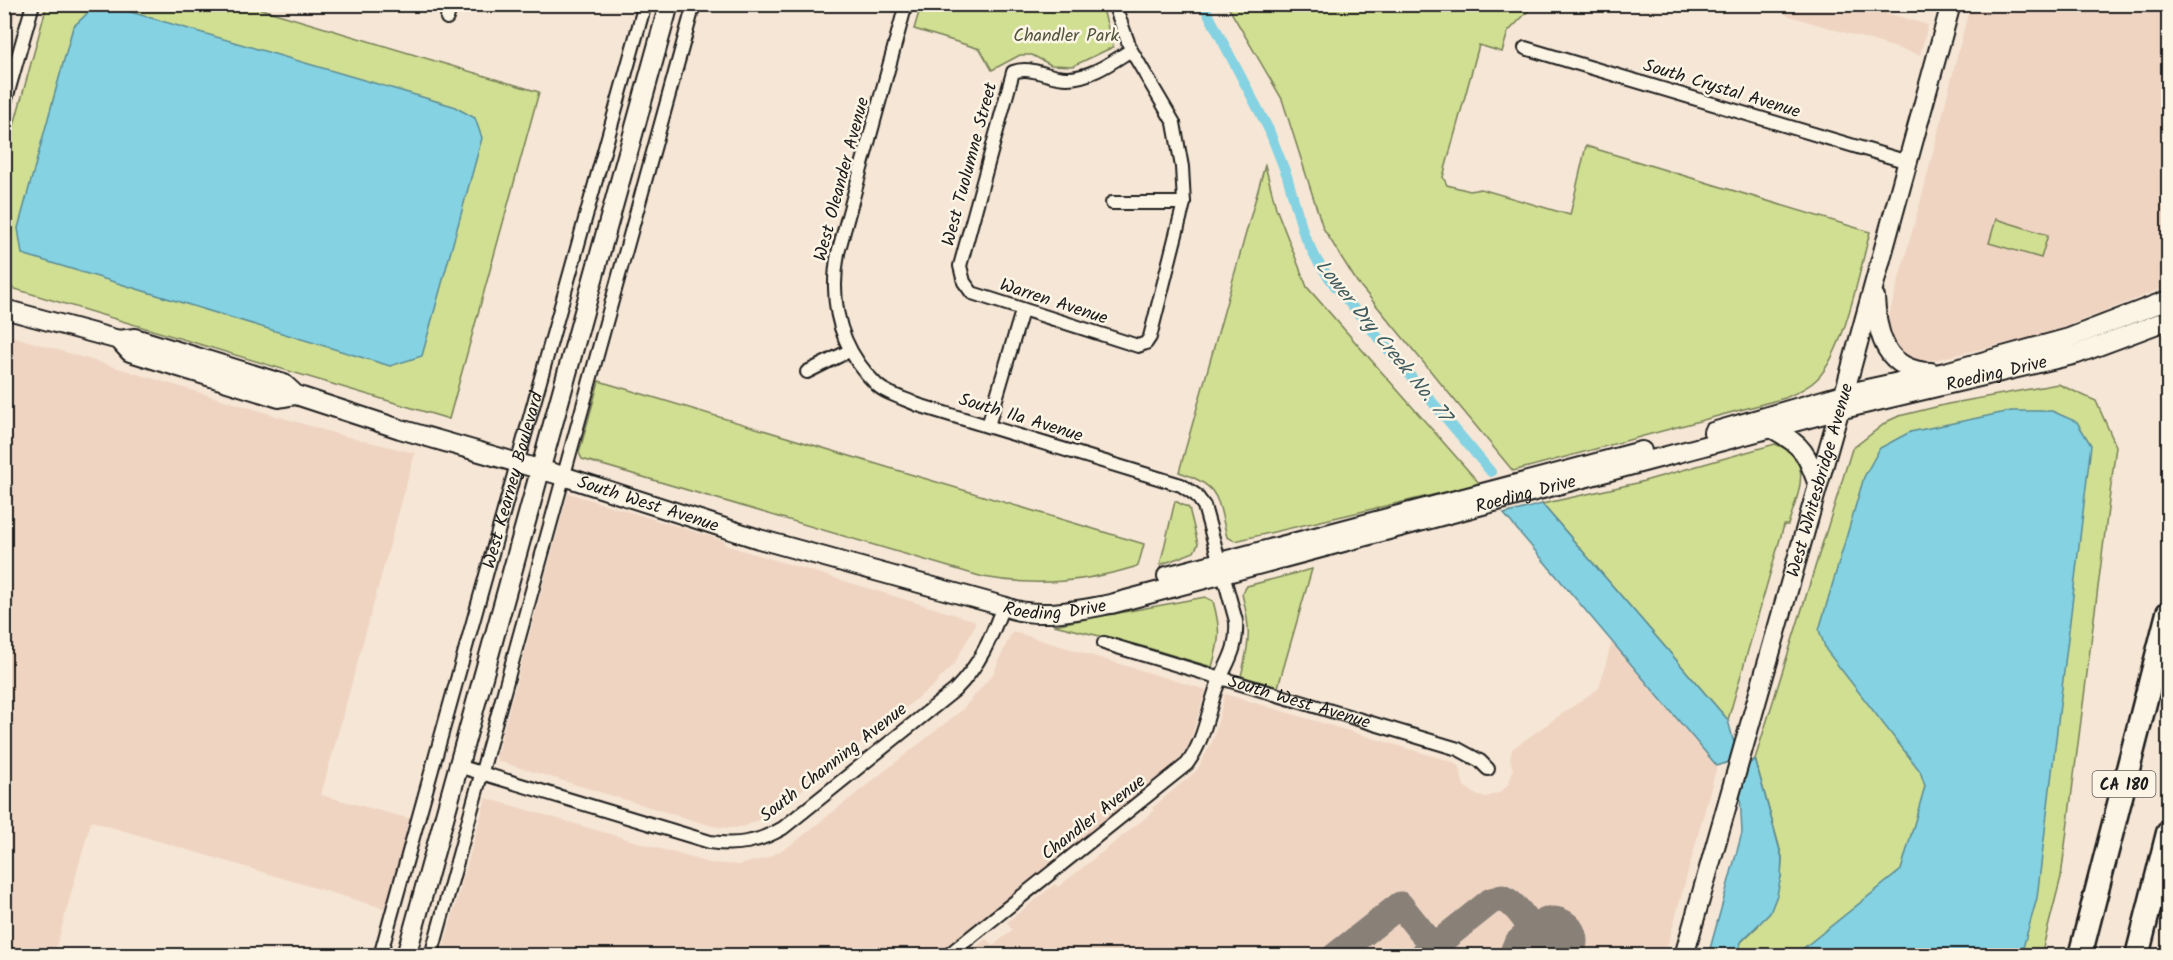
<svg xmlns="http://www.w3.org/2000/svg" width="2173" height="960" viewBox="0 0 2173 960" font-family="Kalam,sans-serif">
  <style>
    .built { fill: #efd4c2 }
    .green { fill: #d0df92; stroke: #767e57; stroke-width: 1.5 }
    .water { fill: #84d2e2; stroke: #5a8993; stroke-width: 1.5 }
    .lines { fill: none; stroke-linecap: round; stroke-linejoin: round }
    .canal { stroke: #84d2e2; stroke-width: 10 }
    .taxiway { stroke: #898178; stroke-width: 27 }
    .runway { stroke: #898178; stroke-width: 69 }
    .street-casing { stroke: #1c1c1c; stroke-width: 16 }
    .secondary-casing { stroke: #1c1c1c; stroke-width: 22 }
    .highway-casing { stroke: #1c1c1c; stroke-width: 27 }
    .street { stroke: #fcf5e5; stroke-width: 12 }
    .secondary { stroke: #fcf5e5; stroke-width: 18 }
    .highway { stroke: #fcf5e5; stroke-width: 22 }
    .labels { text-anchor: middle; stroke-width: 5; stroke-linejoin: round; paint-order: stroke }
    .shield { fill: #fcf5e5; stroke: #5f5d58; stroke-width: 1.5 }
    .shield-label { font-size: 16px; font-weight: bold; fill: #1c1c1c }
    .park-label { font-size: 18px; fill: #52563f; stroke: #fcf5e5 }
    .street-label { font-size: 18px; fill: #1c1c1c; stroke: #fcf5e5 }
    .water-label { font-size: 20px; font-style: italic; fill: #405c61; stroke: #fcf5e5 }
  </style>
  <rect width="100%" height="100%" fill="#f6e6d5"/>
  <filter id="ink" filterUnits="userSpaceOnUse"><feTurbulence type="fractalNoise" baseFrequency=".0167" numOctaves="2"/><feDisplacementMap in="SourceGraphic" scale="12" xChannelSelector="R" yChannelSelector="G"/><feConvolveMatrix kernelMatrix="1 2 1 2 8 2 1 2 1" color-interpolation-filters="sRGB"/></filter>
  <g filter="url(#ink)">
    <!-- built -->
    <g class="built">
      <polygon points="5,4 18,5 5,53 4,5"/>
      <polygon points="1789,5 1859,5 1928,25 1920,55 1786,15"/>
      <polygon points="1970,5 2168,5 2168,286 2050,333 1934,360 1916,360 1900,352 1894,345 1888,328 1888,319 1923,192"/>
      <polygon points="5,334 340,435 415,453 321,795 411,819 386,909 91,821 54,955 5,955"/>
      <polygon points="568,493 725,541 725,545 973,620 975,622 974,627 955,663 934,685 770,815 745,826 732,828 712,826 498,761 496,757"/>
      <polygon points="1014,632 1206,690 1189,745 1174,767 936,955 441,956 486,798 709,863 739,865 767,858 791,845 962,710 993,674 1011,634"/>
      <polygon points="1612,641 1717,766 1665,955 965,956 986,939 993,946 1012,930 1007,922 1055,884 1058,887 1154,811 1152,808 1197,770 1213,740 1225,694 1453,762 1459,767 1464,786 1478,796 1487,797 1501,792 1509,783 1513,770 1510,758 1512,749 1599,688"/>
    </g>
    <!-- green -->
    <g class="green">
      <polygon points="47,5 248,5 539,92 449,419 5,286 5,158"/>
      <polygon points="921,5 1102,5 1113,47 1073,66 1051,65 1032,55 1020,55 992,70 980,49 914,29"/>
      <path d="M 1227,5 L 1534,5 L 1508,32 L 1502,52 L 1479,45 L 1443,177 L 1447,185 L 1470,191 L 1481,189 L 1570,215 L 1586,146 L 1870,232 C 1859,273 1845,350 1817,379 C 1808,388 1796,393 1785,398 L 1513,471 L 1357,282 L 1323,228 L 1282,99 Z"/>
      <path d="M 1265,165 L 1276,208 L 1307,287 L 1480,484 L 1235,541 L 1227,537 C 1217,498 1221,486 1179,472 Z"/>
      <polygon points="1996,219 2048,235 2041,258 1989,243"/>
      <path d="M 599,381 L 1144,544 L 1138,566 C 1086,582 1037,587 983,577 L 582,459 L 579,453 Z"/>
      <polygon points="2058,384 2096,401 2116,446 2061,877 2041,955 1737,956 1741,942 1758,926 1781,877 1782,857 1755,759 1852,449 1888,421 1899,416 1948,404"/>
      <path d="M 1775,444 C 1817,459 1797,495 1788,525 L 1784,525 L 1728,720 L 1542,504 L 1637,483 Z"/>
      <polygon points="1175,501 1189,508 1198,544 1194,552 1160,565"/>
      <path d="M 1312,569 L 1278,687 L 1241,676 C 1250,641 1251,629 1242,594 L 1247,586 Z"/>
      <path d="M 1205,597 L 1213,601 C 1221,630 1220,639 1212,667 L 1145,647 L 1054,625 Z"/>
    </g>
    <!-- water -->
    <g class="water">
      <polygon points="1424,5 1472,5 1469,9 1430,8"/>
      <polygon points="93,8 117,8 453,106 475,118 482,138 422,356 390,366 22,254 18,228 73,27"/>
      <polygon points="2011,411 2052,411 2077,422 2091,445 2037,898 2021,955 1795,955 1901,870 1925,786 1920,771 1826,650 1819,630 1864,477 1880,448 1910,432"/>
      <polygon points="1542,504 1728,720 1734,743 1729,762 1717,766 1504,514"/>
      <polygon points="1755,759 1782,858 1781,877 1777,895 1770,913 1741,942 1737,955 1708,956 1742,833 1740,793 1748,765"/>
    </g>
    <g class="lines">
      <!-- canal -->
      <polyline class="canal" points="1203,4 1269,130 1287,176 1304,235 1318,262 1335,286 1491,472"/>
      <!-- taxiway -->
      <g class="taxiway">
        <polyline points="1335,956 1400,905 1441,956"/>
        <path d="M 1422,956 L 1491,901 L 1502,898 C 1515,903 1534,927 1534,941 C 1534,947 1532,951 1529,956"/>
      </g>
      <!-- runway -->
      <polyline class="runway" points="1534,956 1553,941"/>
      <defs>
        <g id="street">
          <path d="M 906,4 L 838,253 C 829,303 839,348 877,385 C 886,394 906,399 918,405 L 1181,485 L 1196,495 L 1204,506 L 1236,621 C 1238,652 1226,662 1216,689 C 1207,715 1204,741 1187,764 L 947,956"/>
          <path d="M 1114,4 L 1131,50 L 1174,123 L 1182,167 L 1184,203 L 1150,337 L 1146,343 L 1138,346 L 972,293 L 964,282 L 960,266 L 1013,72 C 1031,65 1048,78 1067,78 C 1091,78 1112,62 1131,50"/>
          <polyline points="447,18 451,4"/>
          <polyline points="1525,48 1908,162"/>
          <polyline points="4,106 33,4"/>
          <polyline points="1112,203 1184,203"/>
          <polyline points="807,372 849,351"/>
          <polyline points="988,426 1022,311"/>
          <path id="s1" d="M 1104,643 L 1458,749 L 1480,761 L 1488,769"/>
          <path d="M 458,766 L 710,842 C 738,846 759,842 783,828 L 955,690 C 980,665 991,638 1003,606"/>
          <polyline points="4,954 10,956"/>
          <path id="s2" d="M 380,956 L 645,4"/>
          <polyline points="431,956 694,4"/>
        </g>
        <g id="secondary">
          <path d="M 1875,297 C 1877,336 1886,371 1931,372"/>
          <path id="s3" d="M 4,309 L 119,340 L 135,338 L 284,384 L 296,395 L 400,429 L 563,476 L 759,539 L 1003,606 C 1036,620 1077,610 1111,604 L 1839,410 L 2077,354 L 2168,320"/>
          <polyline points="119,340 130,352 279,398 296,395"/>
          <path d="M 1773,429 C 1803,445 1807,454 1818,485"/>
          <polyline points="1713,432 1844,394 1945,372 2069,338 2168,300"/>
          <polyline points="1167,576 1642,451"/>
          <polyline points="406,956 669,4"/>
          <path id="s4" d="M 1684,956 L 1844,394 L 1951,4"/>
        </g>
        <g id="highway">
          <polyline points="2080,956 2168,613"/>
          <polyline points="2137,956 2168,833"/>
        </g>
      </defs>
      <!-- street casing -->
      <use href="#street" class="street-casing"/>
      <!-- secondary casing -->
      <use href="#secondary" class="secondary-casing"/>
      <!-- highway casing -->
      <use href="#highway" class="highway-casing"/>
      <!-- street -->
      <use href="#street" class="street"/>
      <!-- secondary -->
      <use href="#secondary" class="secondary"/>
      <!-- highway -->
      <use href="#highway" class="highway"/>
    </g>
  </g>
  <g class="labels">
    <!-- shield labels -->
    <rect class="shield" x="2092.5" y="771" width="63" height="26" rx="4.5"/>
    <g class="shield-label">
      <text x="2124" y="790">CA 180</text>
    </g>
    <!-- park labels -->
    <g class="park-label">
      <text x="1066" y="41">Chandler Park</text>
    </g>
    <!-- street labels -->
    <g class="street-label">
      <text transform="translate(1722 88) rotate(17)" y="6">South Crystal Avenue</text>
      <text transform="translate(969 164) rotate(-75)" y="6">West Tuolumne Street</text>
      <text transform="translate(841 179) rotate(-75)" y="6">West Oleander Avenue</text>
      <text transform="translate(1054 301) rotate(18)" y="6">Warren Avenue</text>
      <text dy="6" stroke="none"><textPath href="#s3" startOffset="2070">Roeding Drive</textPath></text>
      <text transform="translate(1021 417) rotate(17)" y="6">South Ila Avenue</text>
      <text dy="6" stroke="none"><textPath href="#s2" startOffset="494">West Kearney Boulevard</textPath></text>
      <text dy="6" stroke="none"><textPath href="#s4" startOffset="495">West Whitesbridge Avenue</textPath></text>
      <text dy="6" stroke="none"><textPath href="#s3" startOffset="1584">Roeding Drive</textPath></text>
      <text dy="6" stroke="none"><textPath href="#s3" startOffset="676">South West Avenue</textPath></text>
      <text dy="6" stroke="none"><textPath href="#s3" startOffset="1098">Roeding Drive</textPath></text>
      <text dy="6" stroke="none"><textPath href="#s1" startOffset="204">South West Avenue</textPath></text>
      <text transform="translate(833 762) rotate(-38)" y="6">South Channing Avenue</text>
      <text transform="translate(1093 817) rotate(-38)" y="6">Chandler Avenue</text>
    </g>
    <!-- water labels -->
    <g class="water-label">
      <text transform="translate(1384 340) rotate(51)" y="7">Lower Dry Creek No. 77</text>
    </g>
  </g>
  <!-- margin -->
  <rect width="2173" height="960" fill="none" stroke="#fcf5e5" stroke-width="24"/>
  <rect x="12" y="12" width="2149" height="936" fill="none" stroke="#1c1c1c" stroke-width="2" filter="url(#ink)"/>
</svg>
